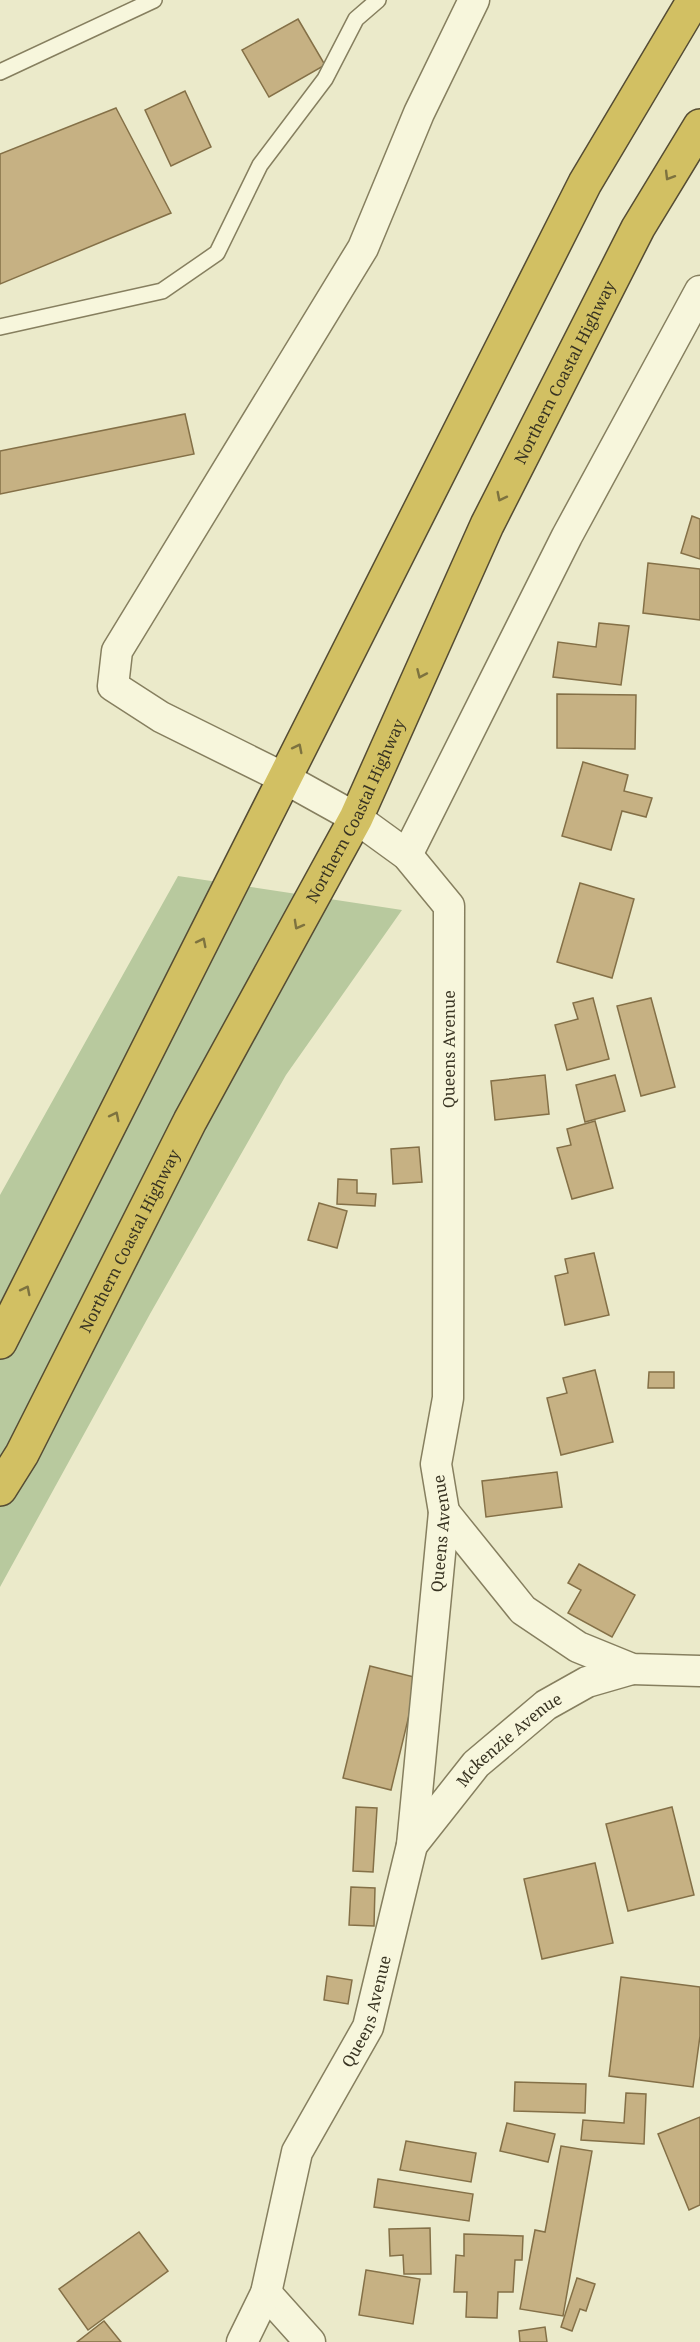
<svg xmlns="http://www.w3.org/2000/svg" width="700" height="2342" viewBox="0 0 700 2342" font-family="'Noto Serif',serif">
  <style>
    .green { fill: #b8c99e }
    .building { fill: #c6b183; stroke: #847047; stroke-width: 1.5 }
    .lines { fill: none; stroke-linecap: round; stroke-linejoin: round }
    .lane-casing { stroke: #867f5f; stroke-width: 18 }
    .street-casing { stroke: #867f5f; stroke-width: 33 }
    .highway-casing { stroke: #554c33; stroke-width: 36 }
    .lane { stroke: #f7f6dc; stroke-width: 15 }
    .street { stroke: #f7f6dc; stroke-width: 30 }
    .highway { stroke: #d2c063; stroke-width: 33 }
    .oneway { stroke: #7d723f }
    .labels { text-anchor: middle; stroke-width: 4.5; stroke-linejoin: round; paint-order: stroke }
    .street-label { font-size: 16px; fill: #383322; stroke: #f3f3d9 }
  </style>
  <rect width="100%" height="100%" fill="#ebeaca"/>
  <!-- green -->
  <polygon class="green" points="178,876 402,910 286,1075 150,1314 0,1587 0,1195"/>
  <!-- building -->
  <g class="building">
    <polygon points="298,19 325,65 269,97 242,50"/>
    <polygon points="185,91 211,147 171,166 145,110"/>
    <polygon points="116,108 171,213 0,284 0,154"/>
    <polygon points="185,414 194,454 0,494 0,451"/>
    <polygon points="692,516 700,519 700,559 681,553"/>
    <polygon points="648,563 700,569 700,620 643,613"/>
    <polygon points="599,623 629,626 621,685 553,677 558,642 596,647"/>
    <polygon points="557,694 636,695 635,749 557,748"/>
    <polygon points="583,762 628,775 624,791 652,798 646,817 622,811 611,850 562,836"/>
    <polygon points="580,883 634,899 612,978 557,962"/>
    <polygon points="593,998 609,1059 567,1070 555,1025 578,1019 573,1003"/>
    <polygon points="651,998 675,1087 641,1096 617,1006"/>
    <polygon points="545,1075 549,1114 495,1120 491,1081"/>
    <polygon points="615,1075 625,1111 585,1122 576,1085"/>
    <polygon points="595,1121 613,1188 572,1199 557,1148 571,1145 567,1129"/>
    <polygon points="419,1147 422,1182 393,1184 391,1149"/>
    <polygon points="338,1179 357,1180 357,1193 376,1194 375,1206 337,1204"/>
    <polygon points="319,1203 347,1211 337,1248 308,1240"/>
    <polygon points="594,1253 609,1315 565,1325 555,1276 568,1273 565,1259"/>
    <polygon points="595,1370 613,1442 561,1455 547,1398 567,1393 563,1378"/>
    <polygon points="649,1372 674,1372 674,1388 648,1388"/>
    <polygon points="557,1472 562,1507 486,1517 482,1481"/>
    <polygon points="579,1564 635,1595 612,1637 568,1613 581,1590 568,1583"/>
    <polygon points="370,1666 418,1678 391,1790 343,1778"/>
    <polygon points="356,1807 377,1808 373,1872 353,1871"/>
    <polygon points="672,1807 694,1895 628,1911 606,1824"/>
    <polygon points="595,1863 613,1943 542,1959 524,1879"/>
    <polygon points="351,1887 375,1888 374,1926 349,1925"/>
    <polygon points="327,1976 352,1980 348,2004 324,2000"/>
    <polygon points="621,1977 700,1987 700,2036 693,2087 609,2076"/>
    <polygon points="515,2082 586,2084 585,2113 514,2111"/>
    <polygon points="626,2093 646,2094 644,2144 581,2140 583,2120 624,2123"/>
    <polygon points="700,2117 700,2205 689,2210 658,2134"/>
    <polygon points="507,2123 555,2134 548,2162 500,2151"/>
    <polygon points="406,2141 476,2153 471,2182 400,2170"/>
    <polygon points="561,2146 592,2151 563,2316 520,2309 535,2230 545,2232"/>
    <polygon points="378,2179 473,2194 469,2221 374,2207"/>
    <polygon points="430,2228 431,2274 404,2274 403,2255 390,2256 389,2229"/>
    <polygon points="139,2232 168,2271 88,2330 59,2289"/>
    <polygon points="464,2234 523,2236 522,2260 515,2260 513,2292 498,2292 497,2318 466,2317 467,2292 454,2292 456,2255 464,2256"/>
    <polygon points="366,2270 420,2279 413,2324 359,2315"/>
    <polygon points="577,2278 595,2284 586,2311 580,2309 572,2331 561,2327"/>
    <polygon points="104,2321 121,2342 77,2342"/>
    <polygon points="545,2327 547,2342 520,2342 519,2331"/>
  </g>
  <g class="lines">
    <defs>
      <g id="lane">
        <polyline points="0,72 154,0"/>
        <polyline points="0,327 162,291 217,253 260,165 325,79 356,19 378,0"/>
      </g>
      <g id="street">
        <polyline points="407,855 567,536 700,291"/>
        <polyline points="444,1512 523,1610 578,1647 632,1669 700,1671"/>
        <path id="s1" d="M 412,1845 L 476,1764 L 546,1705 L 587,1682 L 632,1669"/>
        <polyline points="266,2293 310,2342"/>
        <path id="s2" d="M 242,2342 L 266,2293 L 297,2152 L 368,2027 L 412,1845 L 444,1512 L 436,1464 L 448,1398 L 449,906 L 407,855 L 356,818 L 284,778 L 161,717 L 113,686 L 117,651 L 363,248 L 419,113 L 474,0"/>
      </g>
      <g id="highway">
        <polyline points="0,1342 585,183 694,0"/>
        <path id="s3" d="M 0,1489 L 22,1454 L 190,1121 L 356,818 L 487,525 L 638,228 L 700,126"/>
      </g>
    </defs>
    <!-- lane casing -->
    <use href="#lane" class="lane-casing"/>
    <!-- street casing -->
    <use href="#street" class="street-casing"/>
    <!-- highway casing -->
    <use href="#highway" class="highway-casing"/>
    <!-- lane -->
    <use href="#lane" class="lane"/>
    <!-- street -->
    <use href="#street" class="street"/>
    <!-- highway -->
    <use href="#highway" class="highway"/>
  </g>
  <!-- one-way arrows -->
  <defs><path id="oneway-chevron" d="M-2-3.5L2.5 0L-2 3.5" fill="none" stroke-width="1.6" stroke-linecap="round" stroke-linejoin="round" transform="scale(1.5)"/></defs>
  <g class="oneway">
    <use href="#oneway-chevron" transform="translate(669 176) rotate(121)"/>
    <use href="#oneway-chevron" transform="translate(501 497) rotate(117)"/>
    <use href="#oneway-chevron" transform="translate(421 674) rotate(114)"/>
    <use href="#oneway-chevron" transform="translate(298 748) rotate(-63)"/>
    <use href="#oneway-chevron" transform="translate(298 925) rotate(119)"/>
    <use href="#oneway-chevron" transform="translate(202 942) rotate(-63)"/>
    <use href="#oneway-chevron" transform="translate(115 1116) rotate(-63)"/>
    <use href="#oneway-chevron" transform="translate(26 1290) rotate(-63)"/>
  </g>
  <g class="labels">
    <!-- street labels -->
    <g class="street-label">
      <text dy="6" stroke="none"><textPath href="#s3" startOffset="1252">Northern Coastal Highway</textPath></text>
      <text dy="6" stroke="none"><textPath href="#s3" startOffset="766">Northern Coastal Highway</textPath></text>
      <text dy="6" stroke="none"><textPath href="#s2" startOffset="1329">Queens Avenue</textPath></text>
      <text dy="6" stroke="none"><textPath href="#s3" startOffset="280">Northern Coastal Highway</textPath></text>
      <text dy="6" stroke="none"><textPath href="#s2" startOffset="843">Queens Avenue</textPath></text>
      <text dy="6" stroke="none"><textPath href="#s1" startOffset="144">Mckenzie Avenue</textPath></text>
      <text dy="6" stroke="none"><textPath href="#s2" startOffset="357">Queens Avenue</textPath></text>
    </g>
  </g>
</svg>
